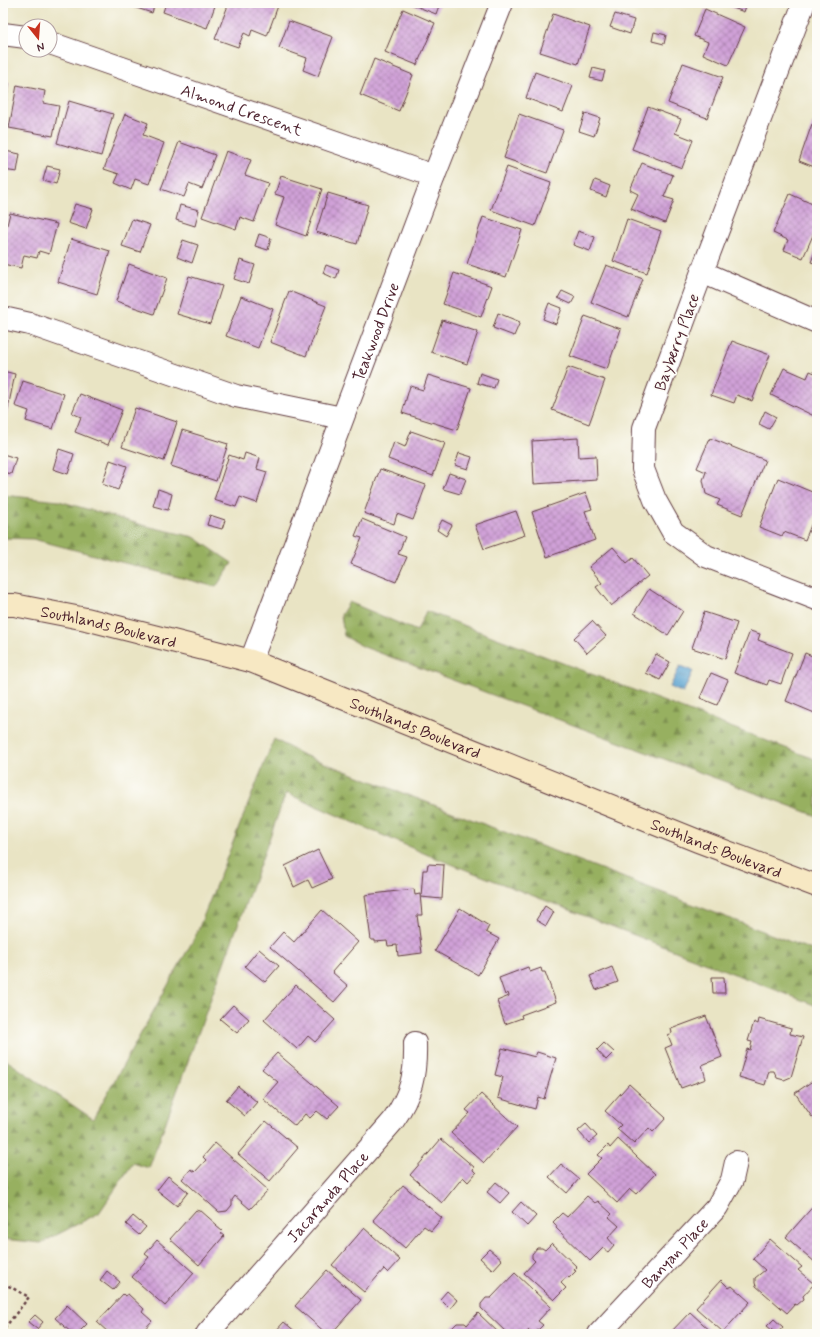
<svg xmlns="http://www.w3.org/2000/svg" width="820" height="1337" viewBox="0 0 820 1337" font-family="Mynerve,sans-serif">
  <style>
    .forest { fill: url(#forest-firs); stroke: #706846 }
    .water { fill: url(#water-ripples); stroke: #51607d }
    .building { fill: url(#building-cross-hatch) }
    .lines { fill: none; stroke-linecap: round; stroke-linejoin: round }
    .minor-casing { stroke: #623d42; stroke-width: 24 }
    .secondary-casing { stroke: #623d42; stroke-width: 24 }
    .path { stroke: #623d42; stroke-width: 2.5; stroke-dasharray: 3 3; stroke-linecap: butt }
    .minor { stroke: #fff; stroke-width: 22 }
    .secondary { stroke: #f7e8c3; stroke-width: 22 }
    .labels { text-anchor: middle; stroke-width: 3.5; stroke-linejoin: round; paint-order: stroke }
    .street-label { font-size: 16px; fill: #4a1f2b; stroke: #fdfcf7 }
  </style>
  <defs>
    <pattern id="forest-firs" width="22" height="20" patternUnits="userSpaceOnUse"><rect width="22" height="20" fill="#97b061"/><path d="M5 1l3.5 6h-7zM16 11l3.5 6h-7z" fill="#7d8f50"/></pattern>
    <pattern id="water-ripples" width="26" height="14" patternUnits="userSpaceOnUse"><rect width="26" height="14" fill="#58a1cf"/><path d="M2 4q2-2 4 0t4 0M15 11q2-2 4 0t4 0" fill="none" stroke="#4b83a8"/></pattern>
    <pattern id="building-cross-hatch" width="8" height="8" patternUnits="userSpaceOnUse"><rect width="8" height="8" fill="#d0a1d8"/><path d="M0 0l8 8M0 8l8-8" fill="none" stroke="#ab83af"/></pattern>
  </defs>
  <rect width="100%" height="100%" fill="#fdfcf7"/>
  <filter id="ink" filterUnits="userSpaceOnUse"><feTurbulence type="fractalNoise" baseFrequency=".025" numOctaves="2"/><feDisplacementMap in="SourceGraphic" scale="8" xChannelSelector="R" yChannelSelector="G"/><feConvolveMatrix kernelMatrix="1 2 1 2 8 2 1 2 1" color-interpolation-filters="sRGB"/></filter>
  <filter id="wash" filterUnits="userSpaceOnUse"><feTurbulence type="fractalNoise" baseFrequency=".012" numOctaves="4" result="noise"/><feDisplacementMap in="SourceGraphic" scale="16" xChannelSelector="R" yChannelSelector="G"/><feGaussianBlur stdDeviation="0.9" result="paint"/><feColorMatrix in="noise" values="0 0 0 0 0 0 0 0 0 0 0 0 0 0 0 0 0 1.4 0 .05"/><feComposite in="paint" operator="in"/></filter>
  <g filter="url(#wash)">
    <rect width="100%" height="100%" fill="#e9e4c4"/>
    <!-- forest -->
    <g class="forest">
      <polygon points="3,495 59,501 146,526 194,537 232,563 216,587 33,539 3,538"/>
      <polygon points="349,602 417,631 426,611 817,760 817,816 364,647 344,636 341,615"/>
      <polygon points="274,739 301,754 817,952 817,1006 428,855 286,793 149,1168 133,1163 99,1213 41,1243 3,1239 3,1058 93,1119 196,935"/>
    </g>
    <!-- water -->
    <polygon class="water" points="680,666 693,671 683,693 670,687"/>
    <g id="blocks">
      <!-- building -->
      <g class="building">
        <polygon points="121,3 155,3 152,13"/>
        <polygon points="166,3 216,3 207,28 163,12"/>
        <polygon points="229,3 279,3 267,36 252,30 250,36 244,33 238,47 215,39"/>
        <polygon points="408,3 440,3 436,14"/>
        <polygon points="720,3 747,3 744,12"/>
        <polygon points="403,9 435,23 417,65 385,52"/>
        <polygon points="705,9 745,27 728,65 703,54 708,42 694,36"/>
        <polygon points="553,14 590,27 578,64 540,52"/>
        <polygon points="615,14 634,20 630,34 610,27"/>
        <polygon points="289,21 333,37 318,76 303,70 307,58 279,48"/>
        <polygon points="654,32 666,35 664,44 652,41"/>
        <polygon points="374,59 413,75 399,111 360,95"/>
        <polygon points="683,63 723,77 707,118 668,103"/>
        <polygon points="593,68 605,71 602,81 590,78"/>
        <polygon points="535,72 573,86 563,112 526,98"/>
        <polygon points="3,82 9,83 4,118 3,118"/>
        <polygon points="17,85 45,91 43,103 59,106 53,136 9,128"/>
        <polygon points="69,101 113,114 101,156 57,143"/>
        <polygon points="648,107 681,119 675,133 693,140 682,168 632,149"/>
        <polygon points="585,113 600,118 594,136 579,131"/>
        <polygon points="125,114 148,123 143,135 164,143 149,184 135,179 131,190 115,183 119,174 104,169"/>
        <polygon points="519,114 563,130 547,173 504,158"/>
        <polygon points="812,124 817,126 817,168 799,161"/>
        <polygon points="179,142 215,155 202,189 189,184 184,197 161,189"/>
        <polygon points="5,151 20,154 17,172 3,170"/>
        <polygon points="226,151 251,160 245,175 268,183 254,222 240,217 236,229 202,217"/>
        <polygon points="642,163 673,175 664,197 674,200 665,223 631,209 638,194 630,190"/>
        <polygon points="47,166 60,169 56,184 43,180"/>
        <polygon points="507,167 551,183 535,226 491,210"/>
        <polygon points="281,176 322,189 306,236 275,225 284,197 275,194"/>
        <polygon points="595,180 610,186 606,197 591,191"/>
        <polygon points="328,193 368,205 357,244 316,232"/>
        <polygon points="790,194 817,206 817,226 803,258 784,250 788,240 773,233"/>
        <polygon points="75,204 93,209 86,229 68,223"/>
        <polygon points="180,205 199,210 195,226 176,220"/>
        <polygon points="10,213 57,224 49,254 39,251 37,258 24,255 21,268 3,264 3,241"/>
        <polygon points="483,217 522,230 506,277 467,264"/>
        <polygon points="132,219 150,225 140,252 122,246"/>
        <polygon points="627,219 661,231 647,273 613,261"/>
        <polygon points="578,231 595,237 590,251 573,245"/>
        <polygon points="259,234 271,238 268,250 255,246"/>
        <polygon points="71,239 110,251 97,294 58,282"/>
        <polygon points="183,240 198,245 192,263 177,257"/>
        <polygon points="817,247 817,264 811,262"/>
        <polygon points="240,260 255,265 249,284 234,279"/>
        <polygon points="129,264 167,278 154,314 116,301"/>
        <polygon points="326,265 339,270 336,279 323,273"/>
        <polygon points="606,265 643,279 628,317 591,302"/>
        <polygon points="454,273 492,286 481,317 443,304"/>
        <polygon points="189,276 222,286 210,324 177,314"/>
        <polygon points="289,291 326,306 306,356 270,342"/>
        <polygon points="562,291 575,297 571,304 558,298"/>
        <polygon points="241,296 273,309 258,348 226,336"/>
        <polygon points="549,303 562,308 556,324 543,319"/>
        <polygon points="498,313 520,322 514,336 493,328"/>
        <polygon points="585,316 621,329 607,369 570,356"/>
        <polygon points="442,320 478,332 467,364 431,352"/>
        <polygon points="732,341 770,355 752,401 737,395 734,403 711,395"/>
        <polygon points="568,367 605,380 589,424 552,410"/>
        <polygon points="784,368 807,378 810,371 817,374 817,410 814,416 771,395"/>
        <polygon points="3,371 15,374 6,418 3,417"/>
        <polygon points="480,373 497,379 494,388 477,383"/>
        <polygon points="428,375 471,388 457,430 402,413 410,386 423,390"/>
        <polygon points="23,381 64,394 53,429 26,421 29,411 15,406"/>
        <polygon points="80,394 122,410 108,445 75,432 81,417 72,413"/>
        <polygon points="135,408 177,422 164,461 122,447"/>
        <polygon points="765,411 776,417 769,429 759,424"/>
        <polygon points="182,430 228,444 216,481 171,466"/>
        <polygon points="411,431 445,443 433,476 388,459 394,442 405,447"/>
        <polygon points="578,438 579,457 596,456 597,480 534,484 532,441"/>
        <polygon points="710,438 765,460 742,515 717,505 720,500 706,494 703,480 706,472 697,468"/>
        <polygon points="59,449 74,454 68,474 53,469"/>
        <polygon points="245,453 260,458 257,469 267,472 257,503 240,497 236,507 214,500 229,455 243,460"/>
        <polygon points="459,453 472,457 468,469 455,465"/>
        <polygon points="3,454 16,458 11,474 3,472"/>
        <polygon points="110,460 127,466 118,490 102,484"/>
        <polygon points="380,469 426,485 413,520 397,514 394,524 364,513"/>
        <polygon points="449,473 466,479 460,494 443,489"/>
        <polygon points="778,478 817,494 817,510 805,540 784,532 782,536 759,527"/>
        <polygon points="158,489 172,494 168,510 153,506"/>
        <polygon points="586,493 592,509 585,511 595,540 547,557 532,512"/>
        <polygon points="516,511 525,535 484,549 475,525"/>
        <polygon points="210,515 225,520 222,529 207,525"/>
        <polygon points="362,519 405,537 398,554 407,557 396,582 351,564 362,538 355,536"/>
        <polygon points="442,520 452,525 446,536 437,530"/>
        <polygon points="613,547 627,563 633,558 648,576 611,606 596,587 602,583 589,567"/>
        <polygon points="649,589 683,611 668,635 634,613"/>
        <polygon points="704,612 737,623 725,659 692,648"/>
        <polygon points="592,621 606,636 587,653 574,638"/>
        <polygon points="750,631 760,634 758,640 792,653 781,684 769,680 767,685 734,673"/>
        <polygon points="805,653 817,658 817,714 786,701"/>
        <polygon points="656,654 670,662 660,680 646,673"/>
        <polygon points="711,673 728,680 717,705 700,698"/>
        <polygon points="318,850 332,879 312,888 308,880 294,887 285,866"/>
        <polygon points="428,864 444,865 442,899 421,897 423,870 427,870"/>
        <polygon points="414,889 415,895 420,894 422,915 417,915 422,953 398,956 397,945 388,946 387,941 375,942 375,940 371,940 365,895"/>
        <polygon points="545,906 554,912 546,926 536,920"/>
        <polygon points="460,908 489,926 486,932 499,939 478,975 435,951"/>
        <polygon points="322,910 358,942 332,972 348,986 334,1002 270,947 283,932 294,942"/>
        <polygon points="259,949 279,966 265,982 245,966"/>
        <polygon points="528,967 530,972 541,968 542,972 545,972 556,1002 521,1015 522,1018 505,1024 497,1001 509,996 508,993 505,995 499,978"/>
        <polygon points="612,967 618,982 596,990 590,976"/>
        <polygon points="712,977 724,977 725,993 713,993"/>
        <polygon points="296,985 335,1020 315,1042 308,1036 297,1049 264,1020"/>
        <polygon points="233,1005 249,1019 237,1033 220,1019"/>
        <polygon points="706,1016 722,1057 702,1065 706,1079 681,1088 665,1048 672,1045 668,1035 672,1033 671,1029"/>
        <polygon points="759,1019 791,1028 790,1034 803,1037 791,1077 784,1080 777,1078 774,1071 769,1071 765,1085 739,1077 747,1049 750,1050 752,1042 748,1041 754,1022 758,1024"/>
        <polygon points="604,1043 614,1052 606,1060 597,1050"/>
        <polygon points="502,1048 535,1057 537,1052 556,1058 544,1099 538,1097 535,1109 498,1098 503,1077 495,1075"/>
        <polygon points="277,1053 339,1106 327,1119 317,1111 310,1118 305,1114 295,1126 263,1099 278,1082 262,1069"/>
        <polygon points="817,1078 817,1113 812,1117 795,1093"/>
        <polygon points="629,1084 666,1118 653,1132 649,1128 634,1144 617,1129 621,1125 605,1111"/>
        <polygon points="238,1086 257,1102 245,1116 226,1100"/>
        <polygon points="481,1094 517,1127 484,1163 451,1133 470,1113 466,1110"/>
        <polygon points="266,1121 298,1148 270,1181 238,1154"/>
        <polygon points="586,1124 597,1136 589,1143 578,1131"/>
        <polygon points="441,1139 474,1167 473,1170 476,1173 468,1182 463,1177 442,1203 410,1175"/>
        <polygon points="618,1139 655,1174 636,1194 630,1189 617,1203 586,1174 602,1158 598,1155 608,1145 610,1148"/>
        <polygon points="215,1143 268,1190 250,1209 235,1196 232,1200 232,1205 227,1211 219,1212 182,1179 191,1169 195,1172 206,1160 203,1157"/>
        <polygon points="561,1164 579,1179 567,1193 549,1177"/>
        <polygon points="168,1176 188,1192 177,1206 157,1190"/>
        <polygon points="496,1182 509,1193 500,1203 487,1192"/>
        <polygon points="403,1185 442,1218 431,1231 424,1226 405,1248 373,1220"/>
        <polygon points="587,1196 595,1203 598,1201 611,1213 612,1214 609,1217 619,1226 608,1238 614,1245 608,1252 603,1248 590,1261 556,1228 557,1226 553,1222 562,1213 567,1217"/>
        <polygon points="521,1202 536,1216 527,1226 512,1212"/>
        <polygon points="817,1202 817,1264 786,1237"/>
        <polygon points="196,1210 198,1211 200,1210 217,1225 216,1226 222,1231 220,1233 224,1236 199,1265 170,1239"/>
        <polygon points="133,1216 146,1227 139,1235 126,1224"/>
        <polygon points="364,1228 400,1260 388,1273 384,1269 364,1292 332,1265"/>
        <polygon points="770,1239 802,1267 798,1270 814,1284 803,1296 804,1299 797,1305 795,1304 787,1313 756,1286 755,1283 755,1278 765,1270 753,1259"/>
        <polygon points="157,1240 194,1273 165,1306 132,1277 149,1257 145,1254"/>
        <polygon points="552,1243 577,1267 574,1270 576,1271 569,1278 567,1276 561,1283 566,1288 554,1300 524,1273 535,1261 532,1258 532,1254 537,1248 542,1248 545,1250"/>
        <polygon points="489,1249 502,1260 493,1270 480,1258"/>
        <polygon points="327,1270 361,1300 331,1334 327,1334 295,1306"/>
        <polygon points="107,1271 120,1282 113,1290 100,1280"/>
        <polygon points="515,1273 551,1307 538,1321 543,1325 534,1334 529,1330 525,1334 508,1334 481,1308 481,1304 486,1298 491,1298"/>
        <polygon points="721,1280 729,1288 732,1286 750,1302 723,1332 696,1308"/>
        <polygon points="447,1291 457,1300 450,1309 440,1299"/>
        <polygon points="123,1294 125,1296 128,1294 144,1309 142,1312 152,1321 140,1334 110,1334 97,1322"/>
        <polygon points="67,1305 87,1324 77,1334 73,1334 55,1318"/>
        <polygon points="690,1312 714,1334 669,1334"/>
        <polygon points="478,1313 500,1334 452,1334 451,1329 457,1323 465,1323 467,1325"/>
        <polygon points="35,1315 43,1322 37,1329 28,1322"/>
        <polygon points="774,1319 783,1327 777,1334 767,1326"/>
        <polygon points="284,1322 297,1333 302,1330 306,1334 273,1334"/>
      </g>
    </g>
  </g>
  <g filter="url(#ink)">
    <use href="#blocks" fill-opacity="0" stroke="#623d42" stroke-width="1"/>
    <g class="lines">
      <defs>
        <g id="minor">
          <polyline points="804,3 702,272 644,428 643,469 655,500 673,532 706,556 817,599"/>
          <polyline points="3,34 26,37"/>
          <path id="s1" d="M 50,43 L 434,176"/>
          <polyline points="702,272 817,322"/>
          <polyline points="3,318 30,324 236,396 342,418"/>
          <path id="s2" d="M 251,661 L 434,176 L 502,3"/>
          <path id="s3" d="M 207,1334 L 393,1121 C 411,1095 416,1075 415,1043"/>
          <path id="s4" d="M 599,1334 L 717,1207 L 732,1180 L 736,1162"/>
        </g>
        <g id="secondary">
          <path id="s5" d="M 3,605 L 14,605 L 86,619 L 251,661 L 698,841 L 817,886"/>
        </g>
      </defs>
      <!-- minor casing -->
      <use href="#minor" class="minor-casing"/>
      <!-- secondary casing -->
      <use href="#secondary" class="secondary-casing"/>
      <!-- path -->
      <polyline class="path" points="3,1283 29,1297 3,1330"/>
      <!-- minor -->
      <use href="#minor" class="minor"/>
      <!-- secondary -->
      <use href="#secondary" class="secondary"/>
    </g>
  </g>
  <g class="labels">
    <!-- street labels -->
    <g class="street-label">
      <text dy="6" stroke="none"><textPath href="#s1" startOffset="203">Almond Crescent</textPath></text>
      <text dy="6" stroke="none"><textPath href="#s2" startOffset="352">Teakwood Drive</textPath></text>
      <text transform="translate(676 342) rotate(-70)" y="6">Bayberry Place</text>
      <text dy="6" stroke="none"><textPath href="#s5" startOffset="108">Southlands Boulevard</textPath></text>
      <text dy="6" stroke="none"><textPath href="#s5" startOffset="432">Southlands Boulevard</textPath></text>
      <text dy="6" stroke="none"><textPath href="#s5" startOffset="756">Southlands Boulevard</textPath></text>
      <text dy="6" stroke="none"><textPath href="#s3" startOffset="183">Jacaranda Place</textPath></text>
      <text dy="6" stroke="none"><textPath href="#s4" startOffset="111">Banyan Place</textPath></text>
    </g>
  </g>
  <!-- margin -->
  <rect width="820" height="1337" fill="none" stroke="#fdfcf7" stroke-width="16"/>
  <!-- north arrow -->
  <g transform="translate(38 38) rotate(163)"><circle r="19" fill="#fdfcf7" stroke="#b5a4a5"/>
  <path d="M0-3L7 15L0 10L-7 15Z" fill="#c8321e"/>
  <text y="-6" font-size="11" font-weight="bold" text-anchor="middle" fill="#4a1f2b">N</text>
  </g>
</svg>
